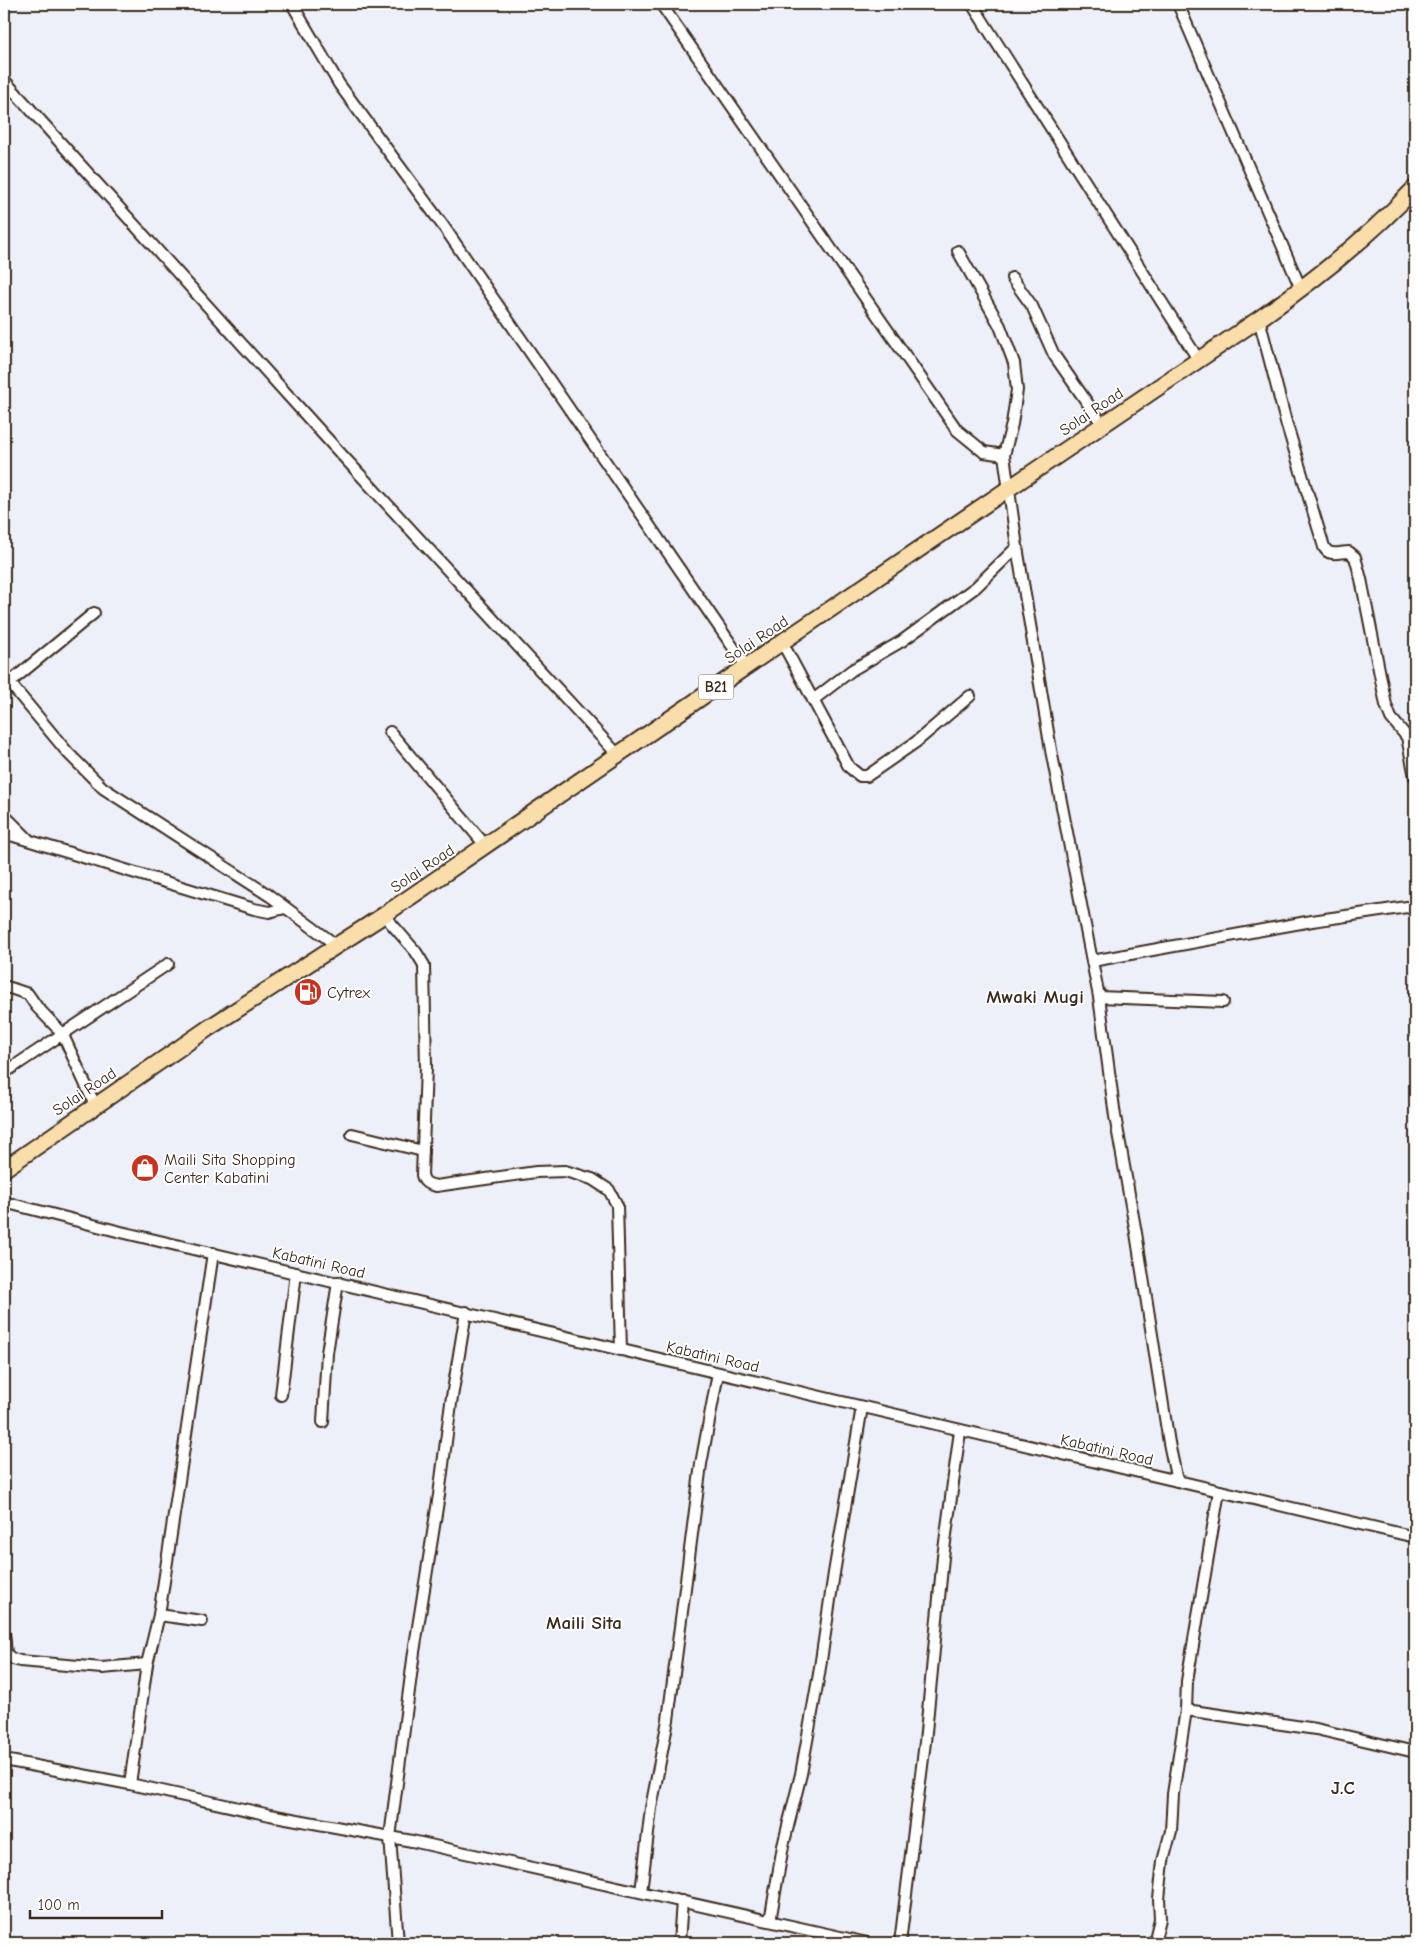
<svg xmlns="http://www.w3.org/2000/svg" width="1419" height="1947" viewBox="0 0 1419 1947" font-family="'Comic Neue',sans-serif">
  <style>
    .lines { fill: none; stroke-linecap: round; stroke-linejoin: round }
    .minor-casing { stroke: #3b2a1e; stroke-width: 14 }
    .highway-casing { stroke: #3b2a1e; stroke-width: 19 }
    .minor { stroke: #fff; stroke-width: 10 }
    .highway { stroke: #f9deab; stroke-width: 15 }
    .labels { text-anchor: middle; stroke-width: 4; stroke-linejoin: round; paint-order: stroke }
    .shield { fill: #fff; stroke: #766a62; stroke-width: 1 }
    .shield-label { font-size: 15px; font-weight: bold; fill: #3b2a1e }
    .street-label { font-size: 16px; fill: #3b2a1e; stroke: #fff }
    .poi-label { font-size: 16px; fill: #3b2a1e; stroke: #fff; text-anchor: start }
    .quarter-label { font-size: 19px; font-weight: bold; fill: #3b2a1e; stroke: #fff }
  </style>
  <rect width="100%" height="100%" fill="#edf0f9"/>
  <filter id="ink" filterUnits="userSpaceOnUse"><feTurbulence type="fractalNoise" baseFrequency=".02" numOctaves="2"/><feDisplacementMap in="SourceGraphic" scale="10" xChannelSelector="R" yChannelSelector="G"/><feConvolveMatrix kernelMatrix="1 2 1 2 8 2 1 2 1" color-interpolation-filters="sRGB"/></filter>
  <g filter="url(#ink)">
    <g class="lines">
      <defs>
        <g id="minor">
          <polyline points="292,4 339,84 444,227 746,666"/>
          <polyline points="661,4 957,430 984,452 1004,455"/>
          <polyline points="972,4 1198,359"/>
          <polyline points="1178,4 1301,289"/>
          <polyline points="4,80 330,442 618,755"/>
          <polyline points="958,251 1000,326 1014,363 1017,390 1012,424 1004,455 1017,547 1051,750 1099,997 1115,1116 1136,1233 1169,1443 1177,1481"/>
          <polyline points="1012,278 1032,306 1054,355 1102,424"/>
          <path d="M 1259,319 L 1286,422 L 1324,547 C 1329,557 1339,552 1349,552 L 1355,557 L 1361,579 L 1386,705 L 1391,718 L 1407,737 L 1415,777"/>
          <polyline points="782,642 849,767 860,776 867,776 916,742 970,696"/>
          <polyline points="4,676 68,753 103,788 270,896 336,945"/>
          <polyline points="9,683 94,613"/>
          <polyline points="813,700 852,670 902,641 976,587 1017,547"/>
          <polyline points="390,732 485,845"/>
          <polyline points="4,815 28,839"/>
          <polyline points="4,833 254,909 269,912 285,908"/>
          <path d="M 384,915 L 416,952 L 424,965 L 426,1067 L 422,1175 C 424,1183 428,1184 436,1186 L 536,1172 L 565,1171 L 592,1179 L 609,1190 L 617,1205 L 621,1350"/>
          <polyline points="1092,961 1312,921 1407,907 1415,910"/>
          <polyline points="4,986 28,994 37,1007 62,1033 95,1105"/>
          <polyline points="1099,997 1223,1002"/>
          <polyline points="4,1073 168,964"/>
          <polyline points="352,1134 423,1151"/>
          <polyline points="4,1202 121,1232 1415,1537"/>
          <polyline points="281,1395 296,1273"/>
          <polyline points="323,1422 327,1353 338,1282"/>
          <polyline points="159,1615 202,1621"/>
          <path d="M 4,1634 C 7,1649 1,1657 20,1661 L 102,1668 L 147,1664"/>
          <polyline points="1186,1710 1316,1729 1415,1752"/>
          <polyline points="4,1760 130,1784 270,1815 412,1841 867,1943"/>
          <polyline points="130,1784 147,1664 159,1615 213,1253"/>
          <polyline points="641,1892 651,1808 668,1720 701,1464 718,1373"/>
          <polyline points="770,1921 783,1846 801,1774 819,1674 834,1573 862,1407"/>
          <polyline points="398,1943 390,1837 414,1652 439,1495 451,1403 466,1312"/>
          <polyline points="679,1943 682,1901"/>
          <polyline points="900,1943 925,1742 943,1557 960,1431"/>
          <polyline points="1154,1943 1160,1919 1159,1899 1163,1861 1171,1831 1173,1794 1186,1710 1187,1681 1219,1491"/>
        </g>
        <path id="highway" d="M 4,1169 L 210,1027 L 384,915 L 782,642 L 1259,319 C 1315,280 1368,238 1415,188"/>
      </defs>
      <!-- minor casing -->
      <use href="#minor" class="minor-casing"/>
      <!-- highway casing -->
      <use href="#highway" class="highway-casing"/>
      <!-- minor -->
      <use href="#minor" class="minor"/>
      <!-- highway -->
      <use href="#highway" class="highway"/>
    </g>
  </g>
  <!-- icons -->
  <defs>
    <symbol id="fuel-disc" viewBox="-11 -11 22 22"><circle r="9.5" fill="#c8321e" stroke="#fff"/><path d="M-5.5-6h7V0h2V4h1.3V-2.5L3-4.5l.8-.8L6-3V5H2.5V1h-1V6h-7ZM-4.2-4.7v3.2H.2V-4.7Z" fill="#fff"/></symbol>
    <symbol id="shop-disc" viewBox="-11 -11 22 22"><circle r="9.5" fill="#c8321e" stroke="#fff"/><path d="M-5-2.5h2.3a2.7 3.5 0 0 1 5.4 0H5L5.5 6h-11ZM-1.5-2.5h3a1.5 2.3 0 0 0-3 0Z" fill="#fff"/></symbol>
  </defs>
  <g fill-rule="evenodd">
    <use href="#fuel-disc" x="292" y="976" width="32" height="32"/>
    <use href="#shop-disc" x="129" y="1152" width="32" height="32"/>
  </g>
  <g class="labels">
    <!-- shield labels -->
    <rect class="shield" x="698.5" y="674.5" width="35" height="25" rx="4"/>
    <g class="shield-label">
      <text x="716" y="692">B21</text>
    </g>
    <!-- street labels -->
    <g class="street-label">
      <text transform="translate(1091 411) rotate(-34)" y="6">Solai Road</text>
      <text transform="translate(756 639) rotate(-34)" y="6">Solai Road</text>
      <text transform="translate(422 868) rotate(-34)" y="6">Solai Road</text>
      <text transform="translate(84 1091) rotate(-34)" y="6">Solai Road</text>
      <text transform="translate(319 1262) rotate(13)" y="6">Kabatini Road</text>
      <text transform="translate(713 1356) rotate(13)" y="6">Kabatini Road</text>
      <text transform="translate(1107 1449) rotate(13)" y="6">Kabatini Road</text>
    </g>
    <!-- poi labels -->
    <g class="poi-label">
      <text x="327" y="998">Cytrex</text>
      <text x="164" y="1165">Maili Sita Shopping<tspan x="164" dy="18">Center Kabatini</tspan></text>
    </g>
    <!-- quarter labels -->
    <g class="quarter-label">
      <text x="1035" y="1003">Mwaki Mugi</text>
      <text x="584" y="1629">Maili Sita</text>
      <text x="1343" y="1794">J.C</text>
    </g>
  </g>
  <!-- margin -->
  <rect width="1419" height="1947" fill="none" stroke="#fff" stroke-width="20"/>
  <rect x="10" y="10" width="1399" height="1927" fill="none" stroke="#3b2a1e" stroke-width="2" filter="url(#ink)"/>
  <!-- scale -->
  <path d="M30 1910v8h132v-8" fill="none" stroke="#3b2a1e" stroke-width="2.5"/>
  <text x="38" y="1910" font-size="15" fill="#3b2a1e" stroke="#ffffff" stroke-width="4" paint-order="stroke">100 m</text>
</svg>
